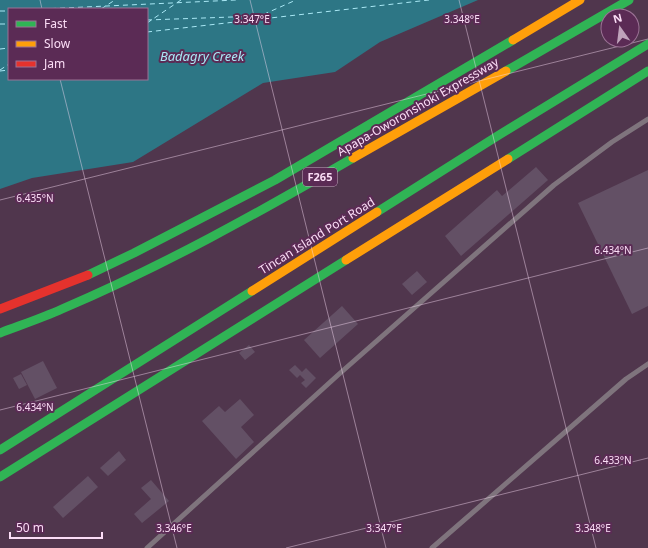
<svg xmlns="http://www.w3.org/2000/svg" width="648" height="548" viewBox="0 0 648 548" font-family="'Noto Sans',sans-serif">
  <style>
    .water { fill: #2d7685; fill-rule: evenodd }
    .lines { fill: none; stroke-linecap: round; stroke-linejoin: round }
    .ferry { stroke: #a9e8f5; stroke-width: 1; stroke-dasharray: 5 4; stroke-linecap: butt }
    .building { fill: #635065 }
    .lane { stroke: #7f747d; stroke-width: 5 }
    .fast { stroke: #30b455; stroke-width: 9 }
    .slow { stroke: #ff9f0a; stroke-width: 9 }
    .jam { stroke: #e5322d; stroke-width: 9 }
    .ticks { fill: none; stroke: #fbddf6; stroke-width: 1; stroke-opacity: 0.45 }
    .labels { text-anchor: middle; stroke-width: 4; stroke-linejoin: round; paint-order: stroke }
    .shield { fill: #5b2b55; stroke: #cba8c6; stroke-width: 1 }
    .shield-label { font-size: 11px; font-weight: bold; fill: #fbddf6 }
    .street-label { font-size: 12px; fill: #fbddf6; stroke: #5b2b55 }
    .water-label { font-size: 13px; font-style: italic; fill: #a9e8f5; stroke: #5b2b55 }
    .ticks-label { font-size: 10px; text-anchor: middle; fill: #fbddf6; stroke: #5b2b55; stroke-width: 4; stroke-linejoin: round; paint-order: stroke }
  </style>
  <rect width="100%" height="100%" fill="#50364d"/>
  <!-- water -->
  <path class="water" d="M 0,0 L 478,0 L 380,42 L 335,72 L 263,83 L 133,162 L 32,178 L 0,189 ZM 9,9 L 147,9 L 147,79 L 9,79 Z"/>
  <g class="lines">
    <!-- ferry -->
    <g class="ferry">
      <polyline points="42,9 236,0"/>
      <polyline points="101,9 115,0"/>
      <polyline points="0,11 9,11"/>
      <polyline points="147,20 260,16 296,0"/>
      <polyline points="147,23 181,0"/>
      <polyline points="0,24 9,24"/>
      <polyline points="147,32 429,0"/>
      <polyline points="0,49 9,48"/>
      <polyline points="0,70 9,64"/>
      <polyline points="0,71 9,70"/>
    </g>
  </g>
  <!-- building -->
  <g class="building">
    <polygon points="536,167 548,180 461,256 445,236 497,190 502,196"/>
    <polygon points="648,170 648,306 632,314 578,203"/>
    <polygon points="417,271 427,282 412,295 402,284"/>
    <polygon points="342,306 358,324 320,358 304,340"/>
    <polygon points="249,345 255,352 245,360 239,353"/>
    <polygon points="43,361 57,388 35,399 21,372"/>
    <polygon points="295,365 302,372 306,368 316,378 306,388 301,383 305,380 300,375 297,378 289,370"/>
    <polygon points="21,374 27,385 19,389 13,378"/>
    <polygon points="240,399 254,415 241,427 254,442 236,459 202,421 219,406 225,412"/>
    <polygon points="119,451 126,460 108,476 100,468"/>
    <polygon points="88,476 98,487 63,518 53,507"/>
    <polygon points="151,480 169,501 142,523 134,514 151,499 141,488"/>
  </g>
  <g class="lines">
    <!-- lane -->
    <g class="lane">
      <polyline points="147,548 338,375 554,185 612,142 648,119"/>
      <polyline points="432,548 626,379 648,364"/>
    </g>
    <!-- fast -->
    <g class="fast">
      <polyline points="506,71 629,0"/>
      <polyline points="508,159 648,71"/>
      <polyline points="377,212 499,135 648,44"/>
      <polyline points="88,275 134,253 275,180 513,40"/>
      <path d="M 0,333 C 21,325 42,318 62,309 C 163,266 258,213 353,158"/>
      <polyline points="0,450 252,291"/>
      <polyline points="0,477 346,260"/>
    </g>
    <!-- slow -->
    <g class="slow">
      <polyline points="513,40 580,0"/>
      <polyline points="353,158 506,71"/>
      <polyline points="346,260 508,159"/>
      <polyline points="252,291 377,212"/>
    </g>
    <!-- jam -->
    <polyline class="jam" points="0,309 88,275"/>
  </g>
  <!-- ticks -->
  <path class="ticks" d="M 40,0 L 42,9M 250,0 L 386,548M 459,0 L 596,548M 60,79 L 177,548M 0,200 L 648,39M 0,410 L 648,248M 286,548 L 648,458"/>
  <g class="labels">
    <!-- shield labels -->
    <rect class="shield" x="303" y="168" width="34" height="18" rx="3"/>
    <g class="shield-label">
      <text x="320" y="181">F265</text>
    </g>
    <!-- street labels -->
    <g class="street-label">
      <text transform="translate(418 107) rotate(-30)" y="4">Apapa-Oworonshoki Expressway</text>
      <text transform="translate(317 236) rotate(-32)" y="4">Tincan Island Port Road</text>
    </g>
    <!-- water labels -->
    <g class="water-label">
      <text x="202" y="61">Badagry Creek</text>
    </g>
  </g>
  <g class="ticks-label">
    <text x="252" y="23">3.347°E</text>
    <text x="462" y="23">3.348°E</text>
    <text x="35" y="202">6.435°N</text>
    <text x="613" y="254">6.434°N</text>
    <text x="35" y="411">6.434°N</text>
    <text x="613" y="464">6.433°N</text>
    <text x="174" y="532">3.346°E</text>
    <text x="384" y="532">3.347°E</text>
    <text x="593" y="532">3.348°E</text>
  </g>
  <!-- legend -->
  <rect x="8" y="8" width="140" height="72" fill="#5b2b55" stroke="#9b7295"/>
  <rect x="16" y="21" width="20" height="6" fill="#30b455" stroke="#9b7295"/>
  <text x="44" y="28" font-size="12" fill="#fbddf6">Fast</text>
  <rect x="16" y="41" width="20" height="6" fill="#ff9f0a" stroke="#9b7295"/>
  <text x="44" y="48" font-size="12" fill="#fbddf6">Slow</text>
  <rect x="16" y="61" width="20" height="6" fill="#e5322d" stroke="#9b7295"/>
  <text x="44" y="68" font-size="12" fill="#fbddf6">Jam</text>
  <!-- north arrow -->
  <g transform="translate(620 28) rotate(346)"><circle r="19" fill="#5b2b55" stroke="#9b7295"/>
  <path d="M0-3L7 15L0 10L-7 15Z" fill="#bfa3bb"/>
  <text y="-6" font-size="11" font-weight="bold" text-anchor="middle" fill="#fbddf6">N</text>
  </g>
  <!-- scale -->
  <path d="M10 532v6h92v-6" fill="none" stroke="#fbddf6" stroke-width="2"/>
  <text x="16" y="532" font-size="12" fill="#fbddf6" stroke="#5b2b55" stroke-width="3" paint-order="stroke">50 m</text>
</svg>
